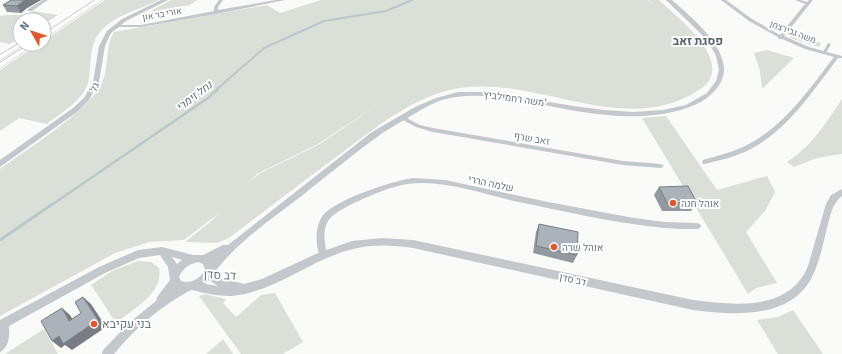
<svg xmlns="http://www.w3.org/2000/svg" width="842" height="354" viewBox="0 0 842 354" font-family="Signika,Heebo,sans-serif">
  <style>
    .green { fill: #dadfd7; fill-rule: evenodd }
    .lines { fill: none; stroke-linecap: round; stroke-linejoin: round }
    .stream-far2 { stroke: #bbc7cb; stroke-width: 2 }
    .stream-far1 { stroke: #bbc7cb; stroke-width: 2.5 }
    .stream { stroke: #bbc7cb; stroke-width: 3 }
    .secondary-casing { stroke: #b3babf; stroke-width: 1 }
    .pedestrian { fill: #c3c8cc; fill-rule: evenodd }
    .minor { fill: #c3c8cc; fill-rule: evenodd }
    .tertiary { fill: #c3c8cc; fill-rule: evenodd }
    .secondary { fill: #fff; fill-rule: evenodd }
    .wall { fill: #929a9f }
    .shaded-wall { fill: #777d82 }
    .building { fill: #aab3b9; stroke: #777d82 }
    .poi-dot { fill: #e4572e; stroke: #fff; stroke-width: 1.5 }
    .labels { text-anchor: middle; stroke-width: 4; stroke-linejoin: round; paint-order: stroke }
    .far-street-label { font-size: 9px; fill: #657683; stroke: #fff }
    .street-label { font-size: 10px; fill: #657683; stroke: #fff }
    .poi-label { font-size: 10px; fill: #657683; stroke: #fff; text-anchor: start }
    .water-label { font-size: 11px; font-style: italic; fill: #60757c; stroke: #fff }
    .far-district-label { font-size: 12px; font-weight: bold; fill: #57646e; stroke: #fff }
    .near-street-label { font-size: 12px; fill: #657683; stroke: #fff }
    .near-poi-label { font-size: 12px; fill: #657683; stroke: #fff; text-anchor: start }
  </style>
  <rect width="100%" height="100%" fill="#fafaf8"/>
  <!-- green -->
  <g class="green">
    <path d="M 105,0 L 159,0 C 139,10 114,15 100,32 C 87,47 93,68 87,86 C 81,101 60,114 47,124 L 19,118 L 0,131 L 0,70 L 39,44 L 44,44 L 44,41 Z"/>
    <polygon points="171,0 197,0 190,5 149,12"/>
    <path d="M 321,0 L 648,0 L 656,7 L 649,0 L 659,0 C 678,18 739,64 699,90 C 619,142 524,66 442,92 C 404,104 371,131 339,155 C 302,182 266,210 229,238 L 217,243 L 185,242 L 209,223 L 219,213 L 184,240 L 149,242 L 115,253 L 0,316 L 0,169 C 26,150 88,111 101,85 C 110,68 104,48 114,32 L 267,5 L 280,13 ZM 380,103 L 320,144 L 259,174 L 248,183 L 257,174 L 318,144 Z"/>
    <path d="M 33,11 L 58,15 L 44,24 L 44,20 L 20,20 L 20,38 L 9,44 L 0,42 L 0,16 C 13,13 21,18 33,11 Z"/>
    <polygon points="793,34 821,43 819,47 790,38"/>
    <polygon points="767,50 794,58 762,89 760,71 754,53"/>
    <path d="M 842,99 L 842,154 L 817,158 L 794,167 L 787,162 C 812,146 826,123 842,99 Z"/>
    <polygon points="666,116 717,190 767,176 775,192 765,211 746,232 777,283 756,288 748,294 642,118"/>
    <path d="M 138,261 L 151,262 L 159,268 C 164,293 133,309 116,323 L 91,285 L 112,271 Z"/>
    <polygon points="275,293 303,342 283,354 241,354 199,296 205,294 226,299 223,303 236,317 261,295"/>
    <polygon points="793,310 823,354 778,354 757,320 778,317"/>
    <polygon points="44,329 58,354 5,354"/>
    <polygon points="223,339 233,354 206,354"/>
  </g>
  <g class="lines">
    <!-- stream-far2 -->
    <polyline class="stream-far2" points="216,90 264,48 324,21 386,11 412,0"/>
    <!-- stream-far1 -->
    <polyline class="stream-far1" points="50,206 208,98 218,89"/>
    <!-- stream -->
    <polyline class="stream" points="0,240 51,205"/>
    <defs>
      <g id="secondary">
        <polygon points="95,0 102,0 44,39 44,34"/>
        <polygon points="20,43 20,44 25,44 0,60 0,55"/>
        <polygon points="29,44 36,44 0,68 0,63"/>
      </g>
    </defs>
    <!-- secondary casing -->
    <use href="#secondary" class="secondary-casing"/>
    <!-- pedestrian -->
    <polygon class="pedestrian" points="828,43 831,44 826,53 824,53 823,52"/>
    <!-- minor -->
    <g class="minor">
      <polygon points="43,0 48,0 32,11 28,11 28,9"/>
      <polygon points="219,0 223,0 218,7 218,10 276,0 285,0 216,14 141,27 115,27 113,26 115,25 141,25 214,11 214,7"/>
      <path d="M 721,0 L 726,0 L 752,19 L 780,35 L 805,4 L 795,0 L 801,0 L 807,2 L 809,0 L 813,0 L 784,36 L 809,47 L 842,56 L 842,58 L 838,58 C 812,92 788,130 749,150 C 735,157 720,160 705,164 L 703,164 L 702,162 L 703,160 C 716,156 730,153 743,147 C 783,128 808,91 834,57 L 805,49 L 782,39 L 778,39 L 778,37 L 749,21 Z"/>
      <polygon points="403,116 420,125 433,128 623,161 661,164 664,166 661,168 623,165 433,132 416,127 401,119 400,118 401,117"/>
      <path d="M 413,178 L 445,180 L 548,202 L 634,218 L 665,222 L 697,223 L 700,224 L 701,226 L 700,228 L 697,229 C 686,229 675,229 664,228 C 613,223 563,211 514,201 C 485,194 452,183 422,183 C 413,183 405,184 398,186 C 382,190 336,208 328,221 C 322,231 325,244 327,254 L 326,256 L 323,257 L 320,256 C 315,244 315,226 323,215 C 337,199 392,181 413,178 Z"/>
      <path d="M 4,320 L 7,321 C 11,330 10,347 0,352 L 0,323 L 1,321 Z"/>
    </g>
    <!-- tertiary -->
    <g class="tertiary">
      <polygon points="161,0 168,0 126,21 111,33 105,46 99,82 89,100 77,112 0,167 0,160 73,108 84,98 93,82 99,46 107,31 122,19"/>
      <path d="M 666,0 L 672,0 C 693,19 742,57 717,88 C 707,101 692,107 677,111 C 630,123 580,112 534,103 C 504,98 472,91 442,100 C 430,104 417,112 406,119 C 396,125 386,130 377,137 C 352,155 328,175 304,194 C 273,218 238,241 214,273 L 221,278 L 244,284 L 262,279 L 318,253 L 352,241 L 382,238 L 413,240 L 693,300 C 734,305 789,312 808,266 L 826,204 L 831,195 L 842,189 L 842,196 C 832,203 830,217 827,228 C 823,244 820,260 813,275 C 792,320 734,315 693,310 L 413,248 C 393,245 372,244 353,249 C 311,259 274,293 231,296 C 218,296 204,293 192,290 L 189,291 C 160,307 135,328 114,354 L 102,354 L 103,350 L 130,322 L 156,301 L 157,297 L 170,280 L 168,267 L 160,255 L 139,258 L 105,273 L 0,331 L 0,320 L 99,267 L 138,250 L 162,247 L 193,255 L 203,255 L 223,245 L 228,245 L 372,132 L 415,107 L 436,98 L 458,92 L 490,92 L 573,106 L 604,110 L 634,112 L 663,110 L 686,105 L 707,93 L 716,81 L 719,69 L 716,56 L 709,43 L 699,32 ZM 172,257 L 182,260 L 177,264 ZM 198,262 L 203,264 L 205,270 C 199,279 192,284 181,281 L 179,277 C 183,268 189,264 198,262 ZM 209,280 L 218,286 L 205,284 Z"/>
    </g>
    <!-- secondary -->
    <use href="#secondary" class="secondary"/>
  </g>
  <!-- wall -->
  <g class="wall">
    <polygon points="11,0 41,0 27,8 21,13 7,12 3,5"/>
    <polygon points="659,187 697,203 691,211 662,211 654,195"/>
    <polygon points="539,224 577,255 573,263 533,253 536,232"/>
  </g>
  <!-- shaded-wall -->
  <g class="shaded-wall">
    <polygon points="25,0 41,0 27,8 21,13 17,6"/>
    <polygon points="83,297 91,304 106,327 72,350 65,345 61,348 52,341 59,336 98,320"/>
    <polygon points="62,308 70,315 78,328 69,321"/>
  </g>
  <!-- building -->
  <g class="building">
    <polygon points="11,0 25,0 17,6 3,5"/>
    <polygon points="688,186 697,203 667,203 659,187"/>
    <polygon points="539,224 578,232 577,255 536,246"/>
    <polygon points="83,297 98,320 63,344 59,336 52,341 41,321 62,308 69,321 81,313 75,302"/>
  </g>
  <!-- markers -->
  <g class="poi-dot">
    <circle cx="673" cy="203" r="4"/>
    <circle cx="554" cy="247" r="4"/>
    <circle cx="94" cy="324" r="4"/>
  </g>
  <g class="labels">
    <!-- far-street labels -->
    <g class="far-street-label">
      <text transform="translate(162 14) rotate(-10)" y="3">אורי בר און</text>
      <text transform="translate(793 32) rotate(21)" y="3">משה גבירצמן</text>
    </g>
    <!-- street labels -->
    <g class="street-label">
      <text transform="translate(94 87) rotate(-65)" y="4">גל</text>
      <text transform="translate(515 98) rotate(8)" y="4">משה רחמילביץ'</text>
      <text transform="translate(532 138) rotate(10)" y="4">זאב שרף</text>
      <text transform="translate(491 183) rotate(12)" y="4">שלמה הררי</text>
      <text transform="translate(573 279) rotate(12)" y="4">דב סדן</text>
    </g>
    <!-- poi labels -->
    <g class="poi-label">
      <text x="681" y="207">אוהל חנה</text>
      <text x="562" y="251">אוהל שרה</text>
    </g>
    <!-- water labels -->
    <g class="water-label">
      <text transform="translate(194 96) rotate(-37)" y="4">נחל זימרי</text>
    </g>
    <!-- far-district labels -->
    <g class="far-district-label">
      <text x="698" y="45">פסגת זאב</text>
    </g>
    <!-- near-street labels -->
    <g class="near-street-label">
      <text transform="translate(220 275) rotate(3)" y="4">דב סדן</text>
    </g>
    <!-- near-poi labels -->
    <g class="near-poi-label">
      <text x="102" y="328">בני עקיבא</text>
    </g>
  </g>
  <!-- north arrow -->
  <g transform="translate(32 32) rotate(309)"><circle r="19" fill="#ffffff" stroke="#c1c8cd"/>
  <path d="M0-3L7 15L0 10L-7 15Z" fill="#e4572e"/>
  <text y="-6" font-size="11" font-weight="bold" text-anchor="middle" fill="#657683">N</text>
  </g>
</svg>
